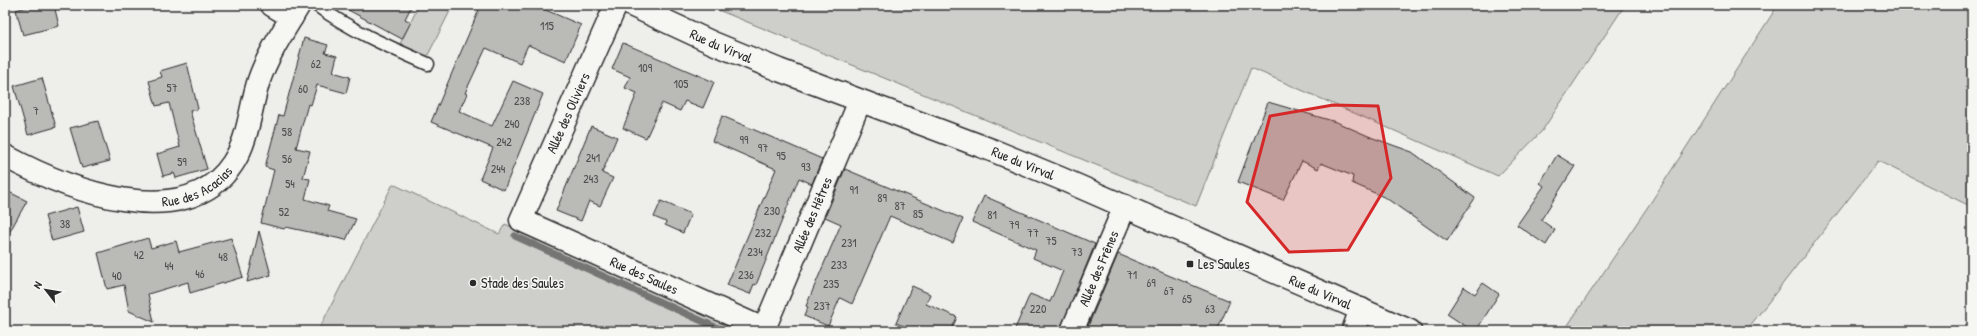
<svg xmlns="http://www.w3.org/2000/svg" width="1977" height="336" viewBox="0 0 1977 336" font-family="'Patrick Hand',sans-serif">
  <style>
    .green { fill: #cececa; stroke: #7c7c7a }
    .lines { fill: none; stroke-linecap: round; stroke-linejoin: round }
    .stream { stroke: #757573; stroke-width: 7 }
    .building { fill: #babab7; stroke: #2b2b2b }
    .service-casing { stroke: #2b2b2b; stroke-width: 15 }
    .minor-casing { stroke: #2b2b2b; stroke-width: 25 }
    .tertiary-casing { stroke: #2b2b2b; stroke-width: 25 }
    .service { stroke: #f6f6f2; stroke-width: 12 }
    .minor { stroke: #f6f6f2; stroke-width: 22 }
    .tertiary { stroke: #f6f6f2; stroke-width: 22 }
    .marked { fill: #d62828; fill-opacity: 0.2; stroke: #d62828; stroke-width: 3; stroke-linejoin: round }
    .poi-dot { fill: #2b2b2b; stroke: #f6f6f2; stroke-width: 1.5 }
    .labels { text-anchor: middle; stroke-width: 3; stroke-linejoin: round; paint-order: stroke }
    .number-label { font-size: 12px; fill: #4f4f4e }
    .street-label { font-size: 14px; fill: #2b2b2b; stroke: #f6f6f2 }
    .poi-label { font-size: 14px; fill: #2b2b2b; stroke: #f6f6f2; text-anchor: start }
  </style>
  <rect width="100%" height="100%" fill="#eeeeea"/>
  <filter id="ink" filterUnits="userSpaceOnUse"><feTurbulence type="fractalNoise" baseFrequency=".025" numOctaves="2"/><feDisplacementMap in="SourceGraphic" scale="8" xChannelSelector="R" yChannelSelector="G"/><feConvolveMatrix kernelMatrix="1 2 1 2 8 2 1 2 1" color-interpolation-filters="sRGB"/></filter>
  <g filter="url(#ink)">
    <!-- green -->
    <g class="green">
      <polygon points="419,5 439,5 450,11 427,57 400,44"/>
      <polygon points="706,5 1625,5 1542,131 1498,176 1251,68 1196,206"/>
      <polygon points="1778,5 1972,5 1972,207 1878,161 1746,331 1564,331 1651,202"/>
      <polygon points="393,184 499,234 505,224 747,331 318,331"/>
    </g>
    <g class="lines">
      <!-- stream -->
      <polyline class="stream" points="515,236 724,331"/>
    </g>
    <!-- building -->
    <g class="building">
      <polygon points="33,5 54,5 59,26 23,35 16,10"/>
      <polygon points="339,5 412,5 405,19 411,22 402,39"/>
      <polygon points="481,5 534,5 581,25 566,61 528,45 520,63 486,48 465,93 467,94 459,111 492,126 513,81 543,94 504,190 480,179 493,148 431,122"/>
      <polygon points="304,38 328,45 325,53 337,56 333,72 350,77 346,93 317,85 311,105 308,104 296,148 310,151 303,178 310,179 305,199 329,206 327,211 356,219 346,240 286,227 284,229 261,223 274,170 265,167 279,115 283,116"/>
      <polygon points="623,43 714,82 703,108 685,101 680,111 662,103 646,138 623,128 637,93 625,88 630,77 612,69"/>
      <polygon points="187,63 198,109 190,111 207,169 176,178 174,173 163,176 157,154 180,147 169,103 156,106 149,81 162,77 160,71"/>
      <polygon points="42,78 56,127 28,135 14,86"/>
      <polygon points="1268,102 1336,122 1373,138 1412,152 1475,198 1447,241 1386,198 1352,183 1353,176 1321,163 1318,169 1302,161 1283,200 1238,182"/>
      <polygon points="722,116 822,159 812,184 799,178 756,285 754,284 750,294 727,285 776,169 712,141"/>
      <polygon points="98,121 110,161 82,168 70,128"/>
      <polygon points="591,126 617,137 602,173 613,178 600,206 589,201 581,221 556,211"/>
      <polygon points="1557,155 1575,166 1541,220 1555,230 1546,245 1517,225 1544,186 1540,183"/>
      <polygon points="845,169 963,219 953,243 890,216 852,304 840,298 828,326 804,316 808,307 806,306 841,224 825,217"/>
      <polygon points="5,190 27,201 5,240"/>
      <polygon points="984,196 1095,244 1060,331 1014,331 1030,294 1050,302 1063,271 1033,258 1036,250 972,222"/>
      <polygon points="661,201 691,214 683,233 665,225 666,222 654,217"/>
      <polygon points="77,207 84,232 52,241 45,216"/>
      <polygon points="259,231 271,275 247,282"/>
      <polygon points="148,238 151,248 176,241 179,252 231,238 243,277 190,293 188,282 148,294 154,322 129,311 124,285 107,289 98,253"/>
      <polygon points="1118,254 1230,301 1217,331 1086,331"/>
      <polygon points="1483,283 1499,294 1476,331 1473,331 1447,314 1464,287 1475,294"/>
      <polygon points="912,286 930,294 926,304 957,317 951,331 916,331 896,323"/>
    </g>
    <g class="lines">
      <defs>
        <path id="service" d="M 316,5 C 350,30 389,47 428,64"/>
        <g id="minor">
          <polyline points="272,5 292,17"/>
          <path id="s1" d="M 616,5 L 521,220 L 768,331"/>
          <path id="s2" d="M 5,156 C 64,188 185,237 233,163 C 249,139 250,107 259,80 C 268,54 285,29 299,5"/>
          <path id="s3" d="M 764,329 L 860,101"/>
          <path id="s4" d="M 1072,331 L 1125,206"/>
          <polyline points="1353,331 1361,309"/>
        </g>
        <g id="tertiary">
          <path id="s5" d="M 631,5 L 713,43 L 779,70 L 994,151 L 1062,179 L 1410,331"/>
        </g>
      </defs>
      <!-- service casing -->
      <use href="#service" class="service-casing"/>
      <!-- minor casing -->
      <use href="#minor" class="minor-casing"/>
      <!-- tertiary casing -->
      <use href="#tertiary" class="tertiary-casing"/>
      <!-- service -->
      <use href="#service" class="service"/>
      <!-- minor -->
      <use href="#minor" class="minor"/>
      <!-- tertiary -->
      <use href="#tertiary" class="tertiary"/>
    </g>
  </g>
  <!-- marked area -->
  <path class="marked" d="M 1333,105 L 1378,106 L 1391,178 L 1348,250 L 1289,252 L 1247,202 L 1270,116 Z"/>
  <!-- markers -->
  <g class="poi-dot">
    <rect x="1186" y="260" width="8" height="8" rx="2"/>
    <circle cx="473" cy="283" r="4"/>
  </g>
  <g class="labels">
    <!-- number labels -->
    <g class="number-label">
      <text x="547" y="30">115</text>
      <text x="316" y="68">62</text>
      <text x="645" y="72">109</text>
      <text x="681" y="88">105</text>
      <text x="172" y="92">57</text>
      <text x="303" y="93">60</text>
      <text x="522" y="105">238</text>
      <text x="36" y="115">7</text>
      <text x="512" y="128">240</text>
      <text x="287" y="136">58</text>
      <text x="744" y="144">99</text>
      <text x="504" y="146">242</text>
      <text x="763" y="152">97</text>
      <text x="781" y="160">95</text>
      <text x="593" y="162">241</text>
      <text x="287" y="163">56</text>
      <text x="182" y="166">59</text>
      <text x="806" y="171">93</text>
      <text x="498" y="173">244</text>
      <text x="591" y="183">243</text>
      <text x="290" y="188">54</text>
      <text x="854" y="194">91</text>
      <text x="882" y="202">89</text>
      <text x="900" y="210">87</text>
      <text x="772" y="215">230</text>
      <text x="284" y="216">52</text>
      <text x="918" y="218">85</text>
      <text x="992" y="219">81</text>
      <text x="65" y="228">38</text>
      <text x="1014" y="229">79</text>
      <text x="763" y="237">232</text>
      <text x="1033" y="237">77</text>
      <text x="1051" y="245">75</text>
      <text x="849" y="247">231</text>
      <text x="755" y="256">234</text>
      <text x="1077" y="256">73</text>
      <text x="139" y="259">42</text>
      <text x="223" y="261">48</text>
      <text x="839" y="269">233</text>
      <text x="169" y="270">44</text>
      <text x="200" y="278">46</text>
      <text x="746" y="279">236</text>
      <text x="1132" y="279">71</text>
      <text x="117" y="280">40</text>
      <text x="1151" y="287">69</text>
      <text x="831" y="288">235</text>
      <text x="1169" y="295">67</text>
      <text x="1187" y="303">65</text>
      <text x="822" y="310">237</text>
      <text x="1038" y="313">220</text>
      <text x="1210" y="313">63</text>
    </g>
    <!-- street labels -->
    <g class="street-label">
      <text dy="5" stroke="none"><textPath href="#s5" startOffset="99">Rue du Virval</textPath></text>
      <text transform="translate(568 113) rotate(-66)" y="5">Allée des Oliviers</text>
      <text dy="5" stroke="none"><textPath href="#s5" startOffset="423">Rue du Virval</textPath></text>
      <text dy="5" stroke="none"><textPath href="#s2" startOffset="204">Rue des Acacias</textPath></text>
      <text dy="5" stroke="none"><textPath href="#s3" startOffset="124">Allée des Hêtres</textPath></text>
      <text dy="5" stroke="none"><textPath href="#s4" startOffset="68">Allée des Frênes</textPath></text>
      <text dy="5" stroke="none"><textPath href="#s1" startOffset="370">Rue des Saules</textPath></text>
      <text dy="5" stroke="none"><textPath href="#s5" startOffset="747">Rue du Virval</textPath></text>
    </g>
    <!-- poi labels -->
    <g class="poi-label">
      <text x="1198" y="269">Les Saules</text>
      <text x="481" y="288">Stade des Saules</text>
    </g>
  </g>
  <!-- margin -->
  <rect width="1977" height="336" fill="none" stroke="#f6f6f2" stroke-width="20"/>
  <rect x="10" y="10" width="1957" height="316" fill="none" stroke="#2b2b2b" stroke-width="1.5" filter="url(#ink)"/>
  <!-- north arrow -->
  <g transform="translate(46 290) rotate(301)" stroke="#f6f6f2" stroke-width="3" paint-order="stroke">
  <path d="M0-3L7 15L0 10L-7 15Z" fill="#2b2b2b"/>
  <text y="-6" font-size="11" font-weight="bold" text-anchor="middle" fill="#2b2b2b">N</text>
  </g>
</svg>
